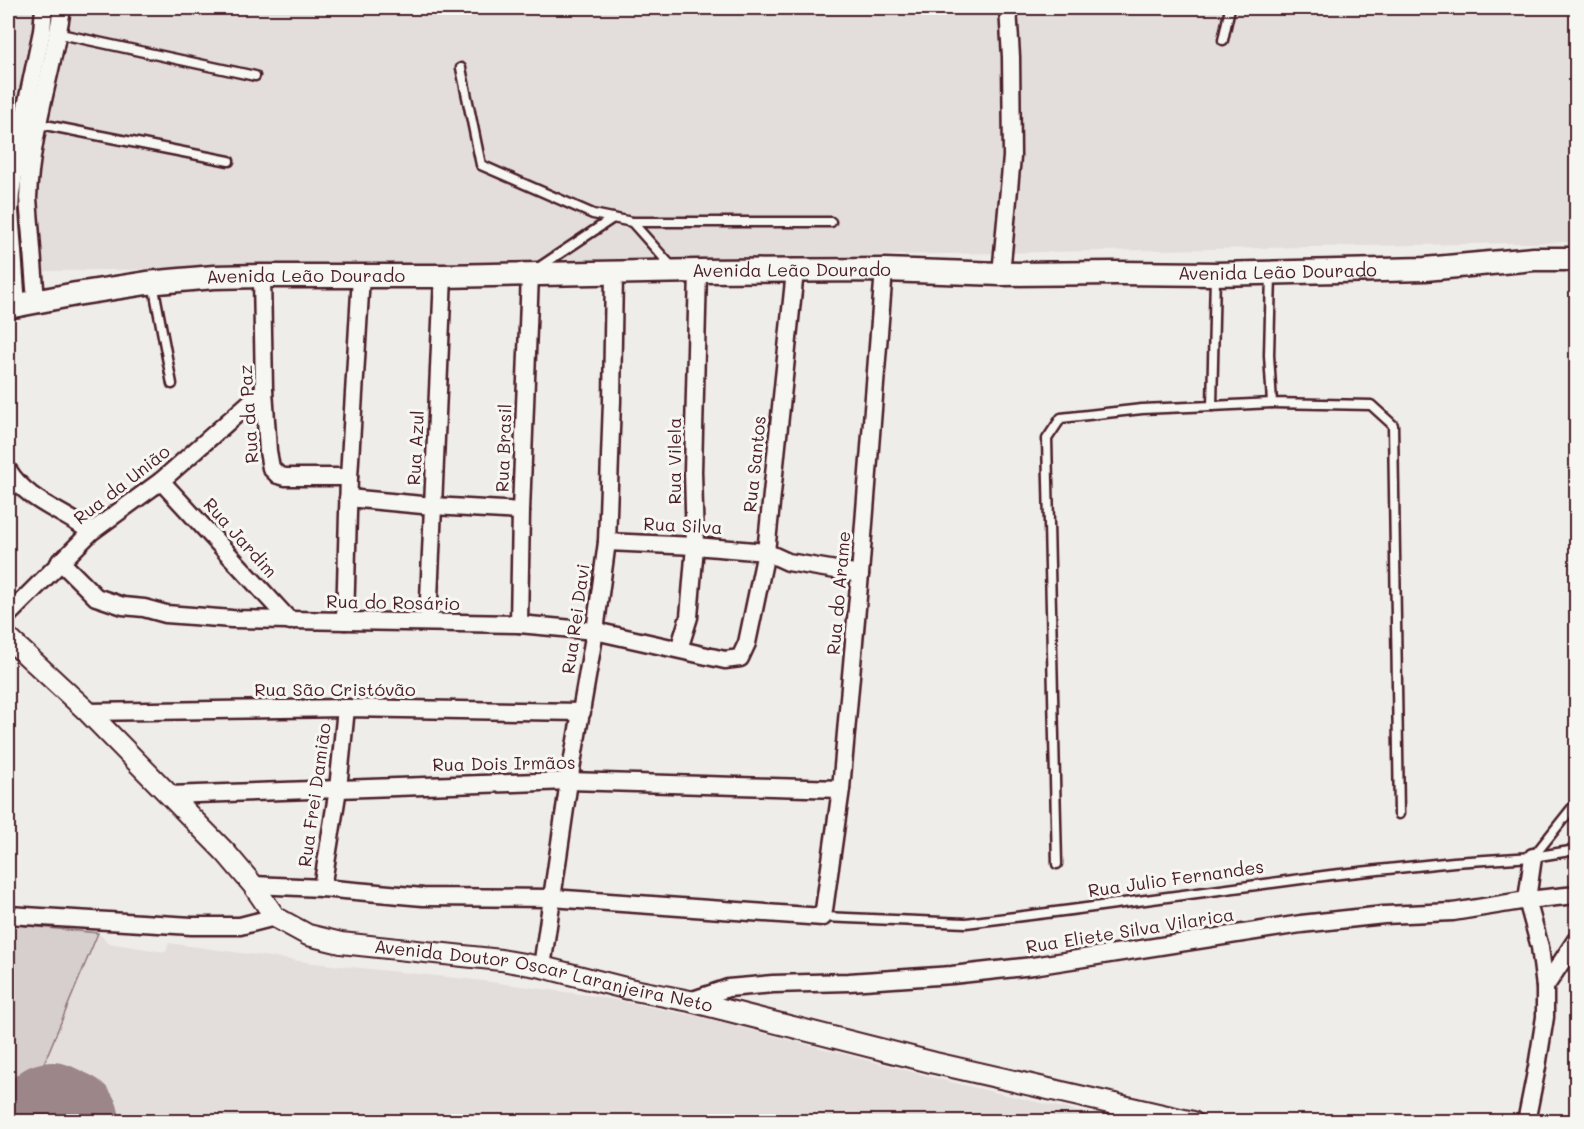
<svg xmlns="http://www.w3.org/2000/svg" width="1584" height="1129" viewBox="0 0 1584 1129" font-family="Mali,sans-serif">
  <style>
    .built { fill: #e3dedc }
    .green { fill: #d7cfce; stroke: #90777c; stroke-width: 1.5 }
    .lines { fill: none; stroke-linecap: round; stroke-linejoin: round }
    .runway { stroke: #9c868a; stroke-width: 104 }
    .service-casing { stroke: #4a1f2b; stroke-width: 13 }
    .minor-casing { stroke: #4a1f2b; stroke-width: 21 }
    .tertiary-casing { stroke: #4a1f2b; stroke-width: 24 }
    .secondary-casing { stroke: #4a1f2b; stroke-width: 27 }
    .service { stroke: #f6f6f2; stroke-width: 8 }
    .minor { stroke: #f6f6f2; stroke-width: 16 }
    .tertiary { stroke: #f6f6f2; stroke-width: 20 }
    .secondary { stroke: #f6f6f2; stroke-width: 22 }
    .labels { text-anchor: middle; stroke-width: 6; stroke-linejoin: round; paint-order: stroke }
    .street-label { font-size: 18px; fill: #4a1f2b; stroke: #f6f6f2 }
  </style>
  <rect width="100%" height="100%" fill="#efedea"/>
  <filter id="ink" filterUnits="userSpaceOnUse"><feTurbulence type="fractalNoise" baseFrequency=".0167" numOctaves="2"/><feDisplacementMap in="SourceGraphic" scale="12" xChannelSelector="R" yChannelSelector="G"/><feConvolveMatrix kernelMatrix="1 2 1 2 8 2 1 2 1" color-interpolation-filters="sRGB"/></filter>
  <g filter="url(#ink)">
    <!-- built -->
    <g class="built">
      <polygon points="14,8 1576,8 1576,242 8,272 8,38"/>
      <polygon points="8,924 98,933 109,943 166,952 169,943 314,963 476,980 595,996 701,1017 955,1083 1119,1121 8,1121"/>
    </g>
    <!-- green -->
    <polygon class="green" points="8,924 98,933 20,1121 8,1121"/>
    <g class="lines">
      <!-- runway -->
      <polyline class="runway" points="51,1114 68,1122"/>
      <defs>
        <g id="service">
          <polyline points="56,33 255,76"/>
          <polyline points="1223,40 1230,8"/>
          <polyline points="461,68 481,165 593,214 632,222 672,267"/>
          <polyline points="35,123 229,161"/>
          <polyline points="632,222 831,222"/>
          <polyline points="538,268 613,218"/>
          <polyline points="1271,274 1269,355 1272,403 1371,405 1393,425 1399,814"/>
          <polyline points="153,283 172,384"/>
          <polyline points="1212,406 1272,403"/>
          <polyline points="1533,857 1576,803"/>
          <polyline points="1057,864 1047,439 1061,418 1142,409 1212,406 1215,275"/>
          <polyline points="823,917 966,923 1071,910 1331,875 1454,862 1533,857 1576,850"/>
        </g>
        <g id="minor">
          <polyline points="1001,274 1012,157 1011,57 1008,8"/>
          <polyline points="262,276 264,390 268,451 271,468 278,475 285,477 349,477"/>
          <path d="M 36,301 L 28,198 C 30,136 53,70 62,8"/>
          <polyline points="17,305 10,211 11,193 23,121 42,31 44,8"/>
          <path d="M 8,470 C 28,502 62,510 91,532"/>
          <polyline points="161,481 290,621"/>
          <polyline points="348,498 433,506 521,511"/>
          <polyline points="607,542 695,546 766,552 788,562 860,574"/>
          <polyline points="60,561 96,597 123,606 144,608 166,614 232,619 519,624 595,631 725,660 740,658 747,643 766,552 795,271"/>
          <polyline points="8,615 91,532 161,481 264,390"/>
          <polyline points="345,621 349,477 361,276"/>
          <polyline points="428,622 443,276"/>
          <polyline points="519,624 521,511 530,274"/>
          <polyline points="679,649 689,617 695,546 693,471 698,271"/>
          <polyline points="88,712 346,708 582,712"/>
          <polyline points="168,795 569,781 841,789"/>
          <polyline points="253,885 322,888 423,897 551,898 823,917 841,789 860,574 884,270"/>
          <polyline points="322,888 338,789 346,708"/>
          <polyline points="8,915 192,926 240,926 275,917"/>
          <polyline points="542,967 569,781 595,631 607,542 612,401 614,273"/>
          <polyline points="1545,987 1576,940"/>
          <polyline points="690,1001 728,988 773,984 849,982 952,975 1033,966 1301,924 1384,915 1453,912 1527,900 1576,895"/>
          <polyline points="1526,1122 1537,1067 1545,1017 1545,987 1540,947 1527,900 1533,857"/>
        </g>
        <g id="tertiary">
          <path id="s1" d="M 8,638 L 88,712 L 226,853 L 253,885 L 275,917 L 308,935 L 341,943 L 501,960 L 542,967 L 629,989 L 690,1001 L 935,1063 L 1193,1122"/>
        </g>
        <g id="secondary">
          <path id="s2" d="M 8,307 L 76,294 L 147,283 L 214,277 L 262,276 L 443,276 L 698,271 L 884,270 L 1001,274 L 1117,273 L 1215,274 L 1425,269 L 1534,259 L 1576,259"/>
        </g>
      </defs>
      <!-- service casing -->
      <use href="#service" class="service-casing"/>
      <!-- minor casing -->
      <use href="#minor" class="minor-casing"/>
      <!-- tertiary casing -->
      <use href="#tertiary" class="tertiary-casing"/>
      <!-- secondary casing -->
      <use href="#secondary" class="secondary-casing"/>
      <!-- service -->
      <use href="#service" class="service"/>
      <!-- minor -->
      <use href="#minor" class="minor"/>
      <!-- tertiary -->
      <use href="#tertiary" class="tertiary"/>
      <!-- secondary -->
      <use href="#secondary" class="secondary"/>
    </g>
  </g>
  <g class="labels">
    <!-- street labels -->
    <g class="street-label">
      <text dy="6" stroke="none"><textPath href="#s2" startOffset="786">Avenida Leão Dourado</textPath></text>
      <text dy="6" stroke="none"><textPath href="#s2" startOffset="1272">Avenida Leão Dourado</textPath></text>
      <text dy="6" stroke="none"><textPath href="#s2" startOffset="300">Avenida Leão Dourado</textPath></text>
      <text transform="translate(249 414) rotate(-94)" y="6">Rua da Paz</text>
      <text transform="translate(416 448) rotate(-87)" y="6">Rua Azul</text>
      <text transform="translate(504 448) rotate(-88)" y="6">Rua Brasil</text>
      <text transform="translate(675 461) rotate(-90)" y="6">Rua Vilela</text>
      <text transform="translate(755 464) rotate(-84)" y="6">Rua Santos</text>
      <text transform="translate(122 485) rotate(-38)" y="6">Rua da União</text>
      <text transform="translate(683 526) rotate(3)" y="6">Rua Silva</text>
      <text transform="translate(240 538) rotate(48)" y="6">Rua Jardim</text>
      <text transform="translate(839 593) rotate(-85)" y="6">Rua do Arame</text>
      <text transform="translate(393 603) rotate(1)" y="6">Rua do Rosário</text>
      <text transform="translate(576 619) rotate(-82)" y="6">Rua Rei Davi</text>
      <text x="335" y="696">Rua São Cristóvão</text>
      <text transform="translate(504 764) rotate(-1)" y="6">Rua Dois Irmãos</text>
      <text transform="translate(315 795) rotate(-82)" y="6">Rua Frei Damião</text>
      <text transform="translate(1176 879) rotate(-8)" y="6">Rua Julio Fernandes</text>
      <text transform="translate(1130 931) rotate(-9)" y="6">Rua Eliete Silva Vilarica</text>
      <text dy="6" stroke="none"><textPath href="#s1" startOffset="664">Avenida Doutor Oscar Laranjeira Neto</textPath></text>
    </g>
  </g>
  <!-- margin -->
  <rect width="1584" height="1129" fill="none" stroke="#f6f6f2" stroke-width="30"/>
  <rect x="15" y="15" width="1554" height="1099" fill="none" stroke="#4a1f2b" stroke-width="2" filter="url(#ink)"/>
</svg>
